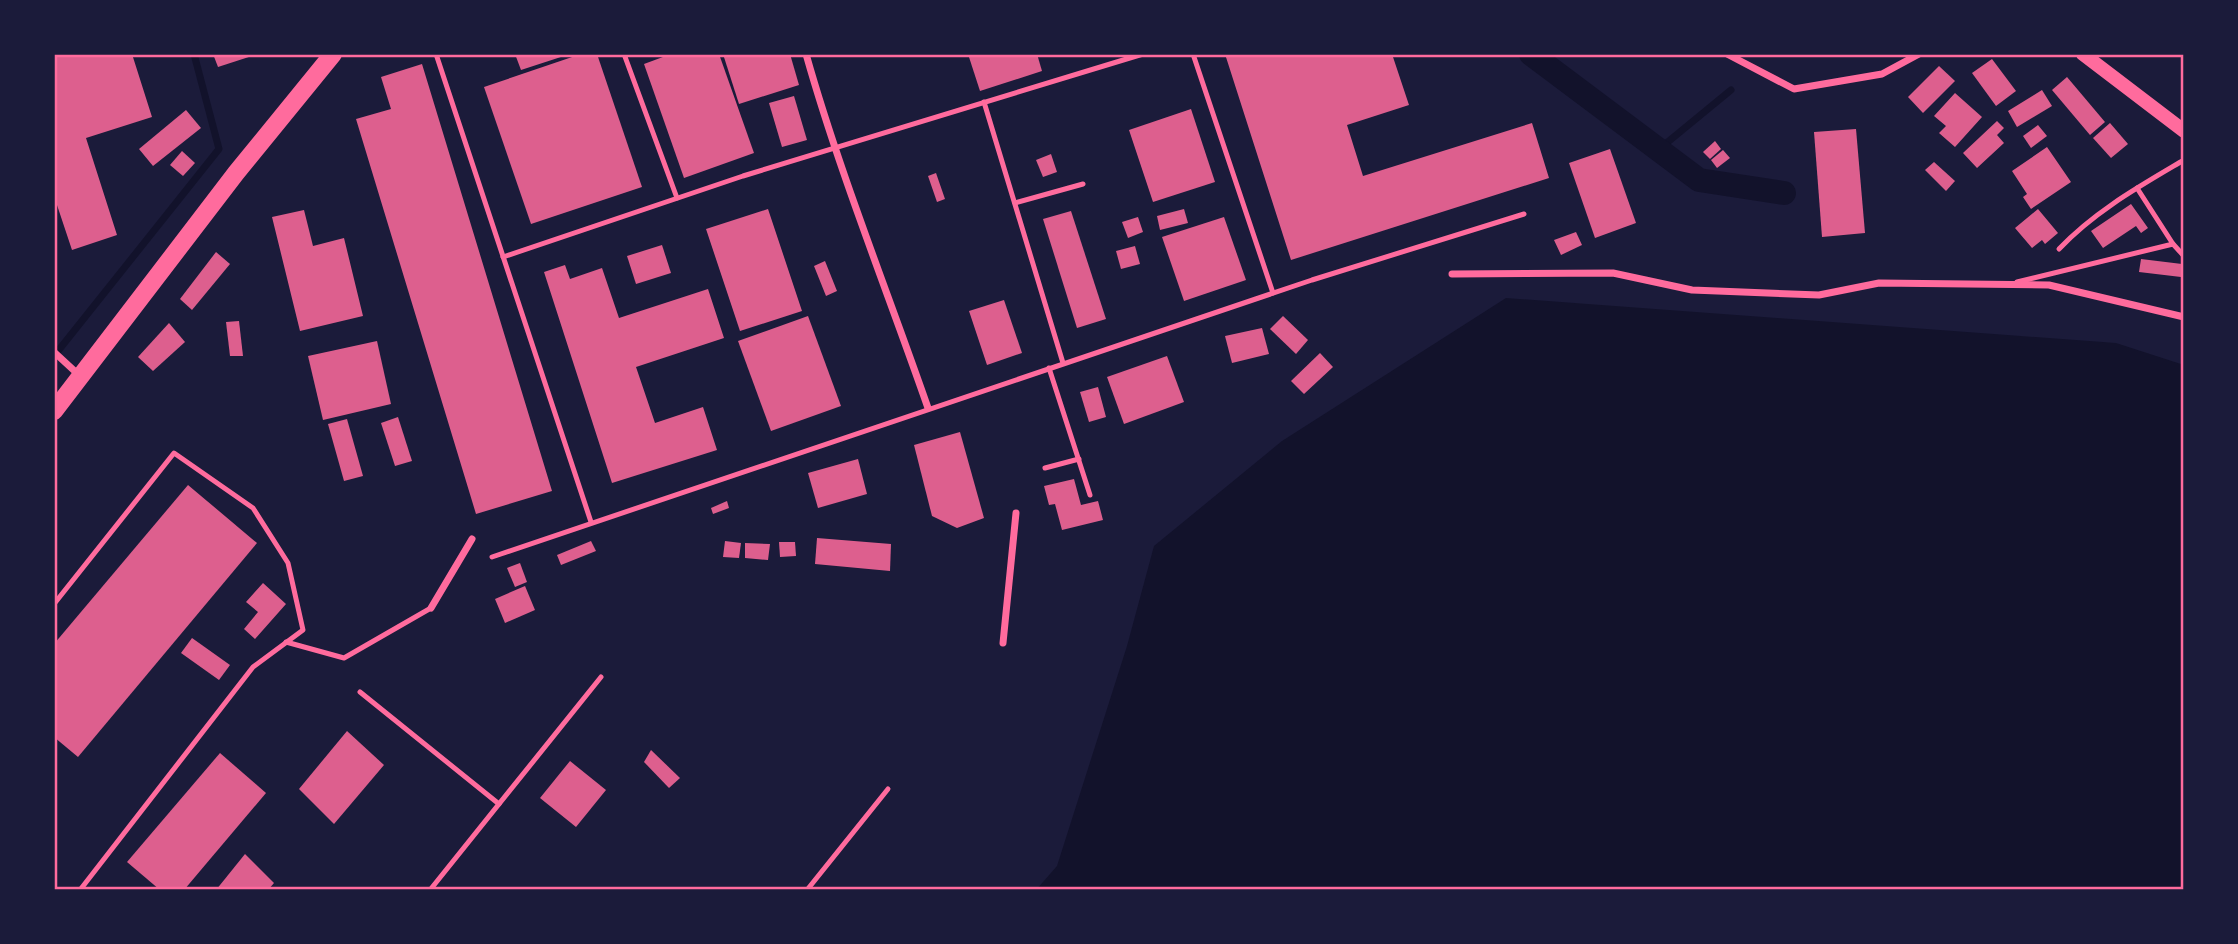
<svg xmlns="http://www.w3.org/2000/svg" width="2238" height="944" viewBox="0 0 2238 944" font-family="'Varela Round',sans-serif">
  <style>
    .water { fill: #12122b }
    .lines { fill: none; stroke-linecap: round; stroke-linejoin: round }
    .stream { stroke: #12122b; stroke-width: 7 }
    .canal { stroke: #12122b; stroke-width: 24 }
    .building { fill: #dd5f8e }
    .service { stroke: #ff6b9d; stroke-width: 5 }
    .minor { stroke: #ff6b9d; stroke-width: 7 }
    .secondary { stroke: #ff6b9d; stroke-width: 14 }
    .primary { stroke: #ff6b9d; stroke-width: 18 }
    .neatline { fill: none; stroke: #ff6b9d; stroke-width: 2.5 }
  </style>
  <rect width="100%" height="100%" fill="#1b1b3a"/>
  <!-- water -->
  <polygon class="water" points="1506,298 2116,343 2184,365 2184,890 1036,890 1057,866 1127,646 1154,546 1282,441"/>
  <g class="lines">
    <!-- stream -->
    <g class="stream">
      <polyline points="1658,150 1731,90"/>
      <polyline points="54,356 219,149 194,54"/>
    </g>
    <!-- canal -->
    <polyline class="canal" points="1531,54 1699,180 1784,193"/>
  </g>
  <!-- building -->
  <g class="building">
    <polygon points="54,54 132,54 152,117 86,138 117,235 72,250 54,196"/>
    <polygon points="213,54 255,54 255,55 218,67"/>
    <polygon points="515,54 567,54 567,55 521,70"/>
    <polygon points="581,54 597,54 642,187 531,224 484,87"/>
    <polygon points="671,54 719,54 754,153 684,178 644,64"/>
    <polygon points="723,54 790,54 799,85 739,104"/>
    <polygon points="968,54 1037,54 1042,71 980,91"/>
    <polygon points="1225,54 1392,54 1409,105 1347,125 1363,176 1532,123 1549,178 1291,260"/>
    <polygon points="1992,59 2016,91 1996,106 1972,73"/>
    <polygon points="422,64 552,491 476,514 356,119 391,109 381,77"/>
    <polygon points="1939,66 1955,81 1923,113 1908,97"/>
    <polygon points="2067,77 2105,122 2090,135 2052,90"/>
    <polygon points="2042,90 2052,106 2017,127 2008,111"/>
    <polygon points="1955,93 1982,117 1955,147 1939,133 1946,126 1934,116"/>
    <polygon points="794,96 807,140 782,147 769,103"/>
    <polygon points="1191,109 1215,182 1153,202 1129,130"/>
    <polygon points="186,110 201,128 153,166 139,149"/>
    <polygon points="1997,121 2004,128 1997,135 2004,143 1977,168 1963,153"/>
    <polygon points="2110,123 2128,144 2111,158 2093,138"/>
    <polygon points="2038,125 2047,136 2031,148 2023,136"/>
    <polygon points="1856,129 1865,233 1822,237 1814,132"/>
    <polygon points="1715,141 1721,149 1710,159 1703,152"/>
    <polygon points="2047,147 2071,182 2031,209 2023,197 2027,194 2012,171"/>
    <polygon points="1610,149 1636,223 1595,238 1569,163"/>
    <polygon points="1723,150 1730,158 1717,168 1711,160"/>
    <polygon points="182,151 195,163 183,176 170,165"/>
    <polygon points="1051,154 1057,172 1043,177 1036,160"/>
    <polygon points="1934,162 1955,181 1946,191 1925,170"/>
    <polygon points="936,173 945,199 937,202 928,176"/>
    <polygon points="2131,204 2148,228 2141,233 2136,226 2103,248 2091,231"/>
    <polygon points="768,209 802,311 740,331 706,229"/>
    <polygon points="1184,209 1188,223 1160,230 1157,216"/>
    <polygon points="2038,209 2058,233 2045,244 2042,240 2032,248 2015,228"/>
    <polygon points="304,210 313,246 344,238 363,316 300,331 272,217"/>
    <polygon points="1071,211 1106,319 1077,328 1043,219"/>
    <polygon points="1138,217 1143,232 1128,238 1122,222"/>
    <polygon points="1224,217 1246,280 1184,301 1162,237"/>
    <polygon points="1576,232 1582,245 1561,255 1554,240"/>
    <polygon points="662,245 671,273 636,284 627,256"/>
    <polygon points="1135,246 1140,264 1121,269 1116,251"/>
    <polygon points="216,252 230,264 192,310 180,299"/>
    <polygon points="2141,259 2182,264 2181,277 2139,272"/>
    <polygon points="825,261 837,291 826,296 814,266"/>
    <polygon points="565,265 570,279 602,268 619,318 708,289 724,338 636,367 655,423 703,407 717,450 612,483 544,272"/>
    <polygon points="1004,300 1022,353 987,365 969,311"/>
    <polygon points="808,316 841,406 771,431 738,341"/>
    <polygon points="1283,316 1308,340 1296,354 1270,329"/>
    <polygon points="239,321 243,356 230,356 226,322"/>
    <polygon points="169,323 185,342 153,371 138,357"/>
    <polygon points="1262,328 1269,354 1232,363 1225,336"/>
    <polygon points="377,341 391,404 323,420 308,356"/>
    <polygon points="1320,353 1333,367 1304,394 1291,381"/>
    <polygon points="1167,356 1184,402 1124,424 1107,377"/>
    <polygon points="1098,387 1106,417 1089,422 1080,392"/>
    <polygon points="398,417 412,461 395,466 381,423"/>
    <polygon points="347,419 363,476 344,481 328,424"/>
    <polygon points="960,432 984,518 957,528 932,516 914,445"/>
    <polygon points="858,459 867,494 818,508 808,473"/>
    <polygon points="1074,479 1081,505 1098,501 1103,520 1062,530 1055,504 1049,505 1044,486"/>
    <polygon points="188,485 257,543 78,757 54,737 54,644"/>
    <polygon points="727,501 729,508 713,514 711,508"/>
    <polygon points="817,538 891,544 890,571 815,564"/>
    <polygon points="591,541 596,551 561,565 557,555"/>
    <polygon points="725,541 741,543 739,558 723,557"/>
    <polygon points="779,542 795,542 796,556 780,557"/>
    <polygon points="745,543 770,544 768,560 745,558"/>
    <polygon points="520,563 527,582 515,587 507,568"/>
    <polygon points="263,583 286,604 255,639 244,629 258,612 246,602"/>
    <polygon points="525,586 535,610 505,623 495,599"/>
    <polygon points="192,638 230,665 219,680 181,653"/>
    <polygon points="347,731 384,765 334,824 299,789"/>
    <polygon points="651,750 680,778 669,788 644,762"/>
    <polygon points="220,753 266,793 184,890 160,890 127,862"/>
    <polygon points="570,761 606,790 576,827 540,798"/>
    <polygon points="245,854 274,883 268,890 216,890"/>
  </g>
  <g class="lines">
    <!-- service -->
    <g class="service">
      <polyline points="436,54 591,522"/>
      <polyline points="624,54 677,198"/>
      <polyline points="1193,54 1273,293"/>
      <polyline points="984,102 1063,363"/>
      <polyline points="1015,203 1083,184"/>
      <polyline points="2173,244 2183,255"/>
      <path d="M 2059,249 C 2095,211 2140,186 2184,160"/>
      <polyline points="503,257 743,176 1143,54"/>
      <polyline points="2017,282 2173,244 2137,188"/>
      <polyline points="1049,368 1090,495"/>
      <polyline points="1045,468 1079,459"/>
      <polyline points="492,557 1312,280 1524,214"/>
      <polyline points="54,604 174,453 253,508 288,563 303,630 253,667 80,890"/>
      <polyline points="286,642 344,658 431,608"/>
      <polyline points="360,692 499,804"/>
      <polyline points="430,890 601,677"/>
      <polyline points="807,890 888,789"/>
    </g>
    <!-- minor -->
    <g class="minor">
      <path d="M 806,54 C 840,174 887,290 928,408"/>
      <polyline points="1727,54 1794,89 1882,74 1919,54"/>
      <polyline points="1452,274 1613,273 1692,290 1819,295 1879,283 2049,285 2184,317"/>
      <polyline points="54,352 80,376"/>
      <polyline points="431,608 472,539"/>
      <polyline points="1003,643 1016,513"/>
    </g>
    <!-- secondary -->
    <polyline class="secondary" points="2083,54 2184,131"/>
    <!-- primary -->
    <polyline class="primary" points="54,411 236,173 333,54"/>
  </g>
  <!-- border -->
  <rect width="2238" height="944" fill="none" stroke="#1b1b3a" stroke-width="112"/>
  <rect x="56" y="56" width="2126" height="832" class="neatline"/>
</svg>
